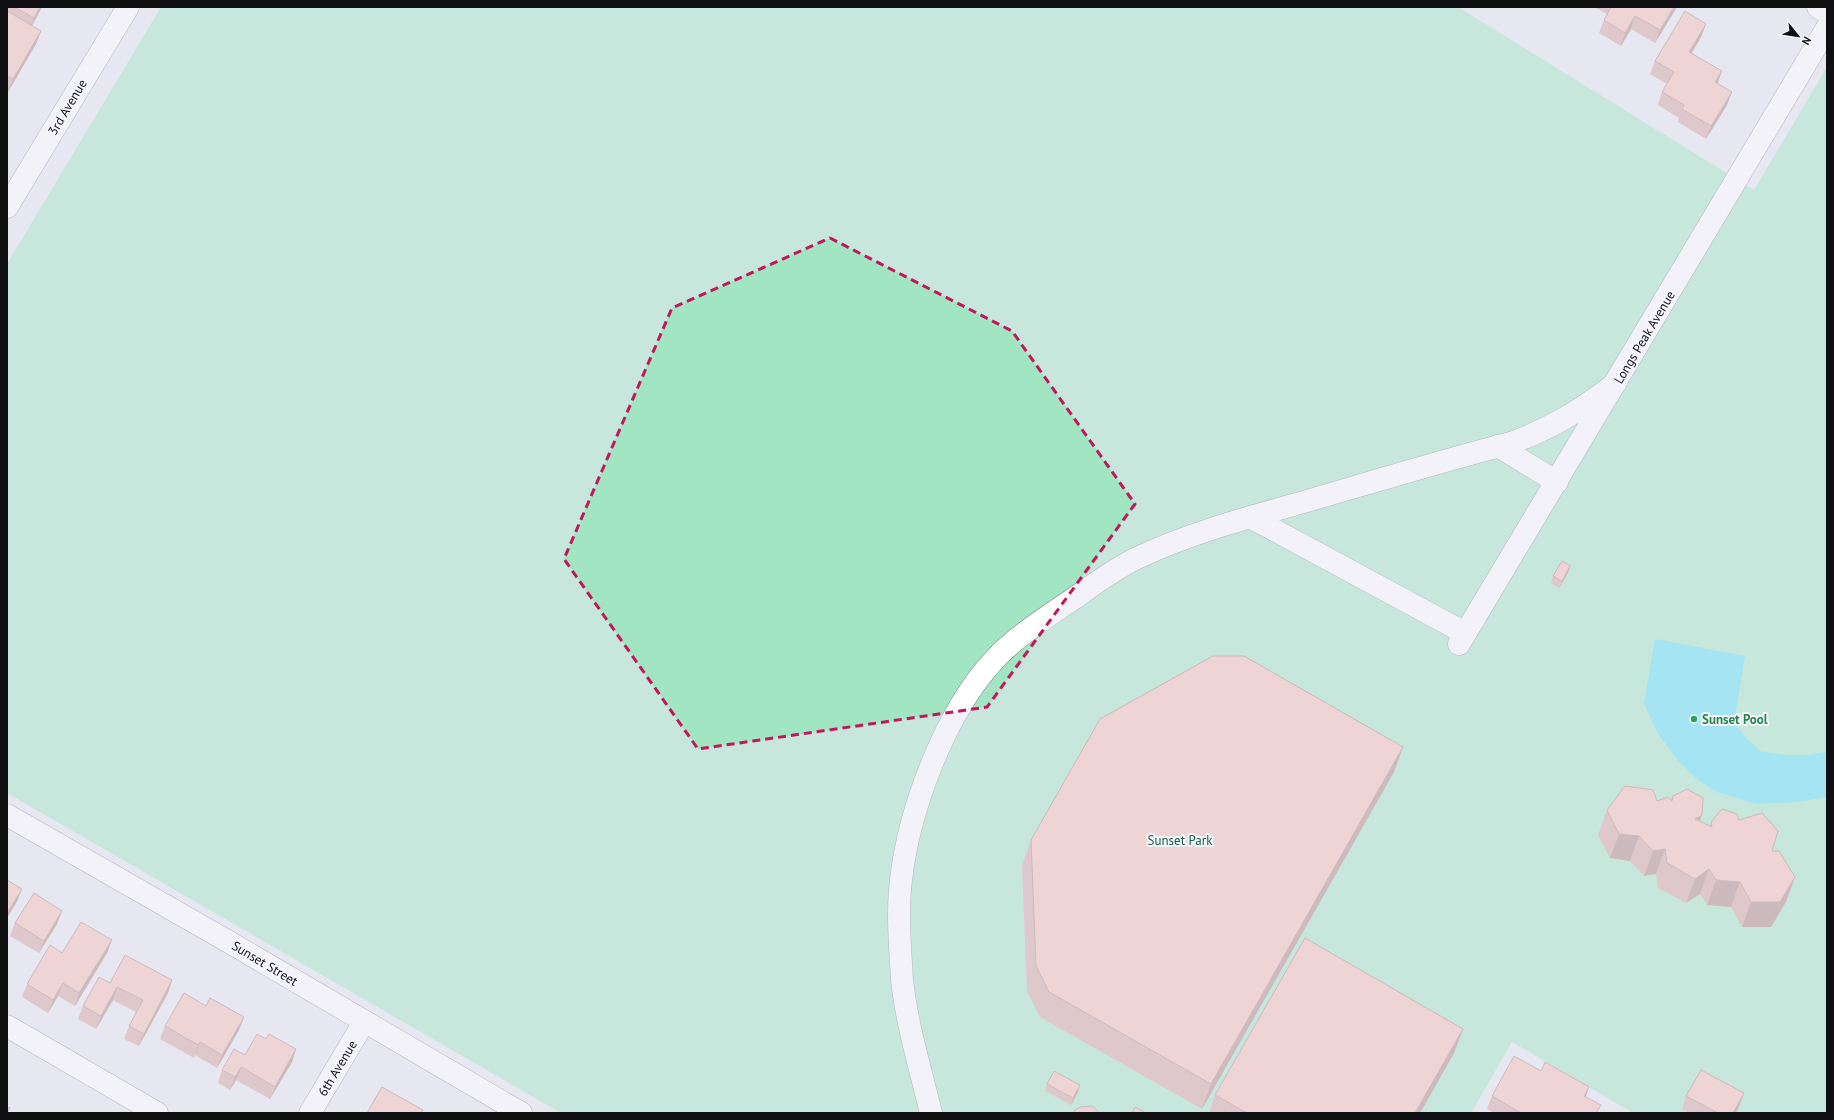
<svg xmlns="http://www.w3.org/2000/svg" width="1834" height="1120" viewBox="0 0 1834 1120" font-family="'PT Sans',sans-serif">
  <style>
    .green { fill: #a1e5c2 }
    .water { fill: #54dff2 }
    .lines { fill: none; stroke-linecap: round; stroke-linejoin: round }
    .minor-casing { stroke: #7c7c85; stroke-width: 23 }
    .minor { stroke: #fff; stroke-width: 22 }
    .wall { fill: #d6a29b }
    .shaded-wall { fill: #ae847e }
    .building { fill: #f9bcb4; stroke: #ae847e }
    .marked { fill: none; stroke: #c2185b; stroke-width: 3; stroke-dasharray: 8 5; stroke-linejoin: round }
    .leisure-dot { fill: #2e9e5b; stroke: #f5f5fd; stroke-width: 1.5 }
    .labels { text-anchor: middle; stroke-width: 4; stroke-linejoin: round; paint-order: stroke }
    .street-label { font-size: 13px; fill: #101013; stroke: #f5f5fd }
    .leisure-label { font-size: 13px; font-weight: bold; fill: #27864d; stroke: #f5f5fd; text-anchor: start }
    .park-label { font-size: 13px; fill: #146344; stroke: #f5f5fd }
  </style>
  <rect width="100%" height="100%" fill="#e7e7f2"/>
  <!-- green -->
  <polygon class="green" points="161,7 1458,7 1754,190 1827,67 1827,1113 1633,1113 1512,1042 1471,1113 561,1113 7,793 7,264"/>
  <!-- water -->
  <polygon class="water" points="1655,639 1745,656 1736,710 1737,727 1746,738 1760,751 1785,755 1810,755 1827,751 1827,797 1797,802 1756,804 1717,792 1697,779 1679,762 1657,732 1644,703"/>
  <g class="lines">
    <defs>
      <g id="minor">
        <polyline points="1818,7 1827,13"/>
        <polyline points="7,207 128,7"/>
        <polyline points="1498,446 1557,482"/>
        <polyline points="1250,517 1465,633"/>
        <polyline points="1459,644 1827,28"/>
        <polyline points="7,815 229,942 521,1113"/>
        <polyline points="7,1026 157,1113"/>
        <polyline points="310,1113 364,1022"/>
        <path d="M 931,1113 C 921,1071 906,1022 902,979 C 900,947 897,912 901,880 C 909,809 945,713 994,660 C 1015,637 1047,617 1073,599 C 1093,585 1113,570 1135,559 C 1191,532 1254,516 1314,499 C 1379,480 1445,460 1511,443 C 1552,428 1581,410 1615,384"/>
      </g>
    </defs>
    <!-- minor casing -->
    <use href="#minor" class="minor-casing"/>
    <!-- minor -->
    <use href="#minor" class="minor"/>
  </g>
  <!-- wall -->
  <g class="wall">
    <polygon points="7,7 42,7 32,26 41,31 36,44 8,92 7,91"/>
    <polygon points="1594,7 1677,7 1655,43 1631,29 1621,46 1599,33 1604,20 1607,14"/>
    <polygon points="1706,24 1701,37 1692,53 1722,71 1718,83 1727,105 1706,139 1678,122 1679,118 1658,105 1662,92 1667,84 1650,74 1655,61"/>
    <polygon points="1570,566 1568,573 1559,588 1551,583 1553,576"/>
    <polygon points="1403,747 1394,772 1202,1109 1040,1017 1027,991 1022,865 1031,840"/>
    <polygon points="1673,796 1700,821 1710,826 1711,822 1739,820 1772,851 1795,877 1786,902 1771,927 1742,927 1731,907 1707,905 1700,894 1686,903 1658,888 1656,874 1644,876 1630,861 1610,858 1598,835 1607,810 1657,801 1671,800"/>
    <polygon points="62,911 57,924 39,953 10,936 15,923"/>
    <polygon points="112,940 107,953 75,1006 58,996 48,1013 22,997 27,984 62,953"/>
    <polygon points="172,980 168,993 139,1046 124,1039 129,1026 136,1012 113,1000 96,1029 78,1019 83,1006 110,983"/>
    <polygon points="165,1026 239,1030 217,1068 195,1055 194,1058 160,1039"/>
    <polygon points="1463,1029 1454,1053 1420,1113 1209,1113 1215,1095"/>
    <polygon points="266,1039 296,1049 292,1062 270,1099 236,1080 230,1090 218,1083 222,1070 245,1055"/>
    <polygon points="1047,1084 1078,1092 1071,1105 1045,1091"/>
    <polygon points="1744,1093 1739,1106 1736,1113 1690,1113 1682,1109 1686,1096"/>
    <polygon points="1492,1096 1586,1097 1598,1113 1494,1113 1487,1109"/>
  </g>
  <!-- shaded-wall -->
  <g class="shaded-wall">
    <polygon points="40,7 42,7 29,31 34,18"/>
    <polygon points="1674,7 1677,7 1655,43 1660,30"/>
    <polygon points="1635,16 1631,29 1621,46 1625,33"/>
    <polygon points="1706,24 1701,37 1685,64 1689,52"/>
    <polygon points="41,31 36,44 8,92 13,79"/>
    <polygon points="1722,71 1717,84 1715,82"/>
    <polygon points="1732,92 1727,105 1706,139 1711,126"/>
    <polygon points="1570,566 1568,573 1559,588 1562,581"/>
    <polygon points="1403,747 1394,772 1202,1109 1211,1084"/>
    <polygon points="1702,815 1693,840 1695,819"/>
    <polygon points="1619,834 1639,836 1630,861 1610,858"/>
    <polygon points="1665,849 1656,874 1644,876 1653,851"/>
    <polygon points="1709,869 1700,894 1686,903 1695,879"/>
    <polygon points="1795,877 1786,902 1771,927 1742,927 1751,902"/>
    <polygon points="1716,880 1740,882 1731,907 1707,905"/>
    <polygon points="22,889 17,902 7,918 7,913"/>
    <polygon points="62,911 57,924 39,953 44,941"/>
    <polygon points="112,940 107,953 75,1006 79,993"/>
    <polygon points="172,980 168,993 139,1046 144,1034"/>
    <polygon points="63,983 58,996 48,1013 53,1000"/>
    <polygon points="117,987 113,1000 96,1029 101,1016"/>
    <polygon points="244,1017 239,1030 217,1068 222,1055"/>
    <polygon points="1463,1029 1454,1053 1420,1113 1415,1113"/>
    <polygon points="200,1042 195,1055 194,1058 198,1045"/>
    <polygon points="296,1049 292,1062 270,1099 275,1087"/>
    <polygon points="241,1067 236,1080 230,1090 235,1077"/>
    <polygon points="1080,1085 1078,1092 1071,1105 1073,1098"/>
    <polygon points="1589,1087 1585,1100 1584,1096"/>
    <polygon points="1744,1093 1739,1106 1736,1113 1733,1113"/>
  </g>
  <!-- building -->
  <g class="building">
    <polygon points="14,7 40,7 34,18"/>
    <polygon points="1611,7 1674,7 1660,30 1635,16 1625,33 1604,20"/>
    <polygon points="7,11 41,31 13,79 7,76"/>
    <polygon points="1685,11 1706,24 1689,52 1722,71 1715,82 1732,92 1711,126 1682,109 1684,105 1662,92 1674,72 1655,61"/>
    <polygon points="1562,561 1570,566 1562,581 1553,576"/>
    <polygon points="1213,656 1244,656 1403,747 1211,1084 1049,992 1036,966 1031,840 1100,719"/>
    <polygon points="1625,786 1653,790 1657,801 1668,797 1672,801 1673,796 1687,789 1703,798 1702,815 1695,819 1712,827 1711,822 1722,809 1737,814 1739,820 1762,813 1778,831 1772,851 1779,851 1795,877 1780,902 1751,902 1740,882 1716,880 1709,869 1695,879 1667,863 1665,849 1653,851 1639,836 1619,834 1607,810"/>
    <polygon points="7,880 22,889 7,913"/>
    <polygon points="34,893 62,911 44,941 15,923"/>
    <polygon points="81,922 112,940 79,993 63,983 53,1000 27,984 50,945 62,953"/>
    <polygon points="1305,938 1463,1029 1415,1113 1247,1113 1215,1095"/>
    <polygon points="125,955 172,980 144,1034 129,1026 143,1000 117,987 101,1016 83,1006 99,977 110,983"/>
    <polygon points="184,993 206,1006 210,998 244,1017 222,1055 200,1042 198,1045 165,1026"/>
    <polygon points="257,1034 266,1039 269,1034 296,1049 275,1087 241,1067 235,1077 222,1070 234,1049 245,1055"/>
    <polygon points="1514,1056 1541,1071 1545,1062 1589,1087 1584,1096 1601,1105 1596,1113 1521,1113 1492,1096"/>
    <polygon points="1701,1070 1744,1093 1733,1113 1718,1113 1686,1096"/>
    <polygon points="1054,1071 1080,1085 1073,1098 1047,1084"/>
    <polygon points="382,1087 423,1110 421,1113 367,1113"/>
    <polygon points="1091,1106 1096,1109 1099,1113 1073,1113 1075,1110 1080,1107"/>
    <polygon points="7,1107 10,1108 7,1113"/>
    <polygon points="1135,1107 1146,1113 1132,1113"/>
  </g>
  <!-- marked area -->
  <path d="M0 0H1834V1120H0ZM 830,238 L 1012,331 L 1135,504 L 987,707 L 698,749 L 564,559 L 672,308 Z" fill="#e7e7f2" fill-opacity=".55" fill-rule="evenodd"/>
  <path class="marked" d="M 830,238 L 1012,331 L 1135,504 L 987,707 L 698,749 L 564,559 L 672,308 Z"/>
  <!-- markers -->
  <circle class="leisure-dot" cx="1694" cy="719" r="4"/>
  <g class="labels">
    <!-- street labels -->
    <g class="street-label">
      <text transform="translate(67 107) rotate(-59)" y="5">3rd Avenue</text>
      <text transform="translate(1644 337) rotate(-59)" y="5">Longs Peak Avenue</text>
      <text transform="translate(265 963) rotate(31)" y="5">Sunset Street</text>
      <text transform="translate(337 1068) rotate(-59)" y="5">6th Avenue</text>
    </g>
    <!-- leisure labels -->
    <g class="leisure-label">
      <text x="1702" y="724">Sunset Pool</text>
    </g>
    <!-- park labels -->
    <g class="park-label">
      <text x="1180" y="845">Sunset Park</text>
    </g>
  </g>
  <!-- border -->
  <rect width="1834" height="1120" fill="none" stroke="#101013" stroke-width="16"/>
  <!-- north arrow -->
  <g transform="translate(1798 36) rotate(120)" stroke="#f5f5fd" stroke-width="3" paint-order="stroke">
  <path d="M0-3L7 15L0 10L-7 15Z" fill="#101013"/>
  <text y="-6" font-size="11" font-weight="bold" text-anchor="middle" fill="#101013">N</text>
  </g>
</svg>
